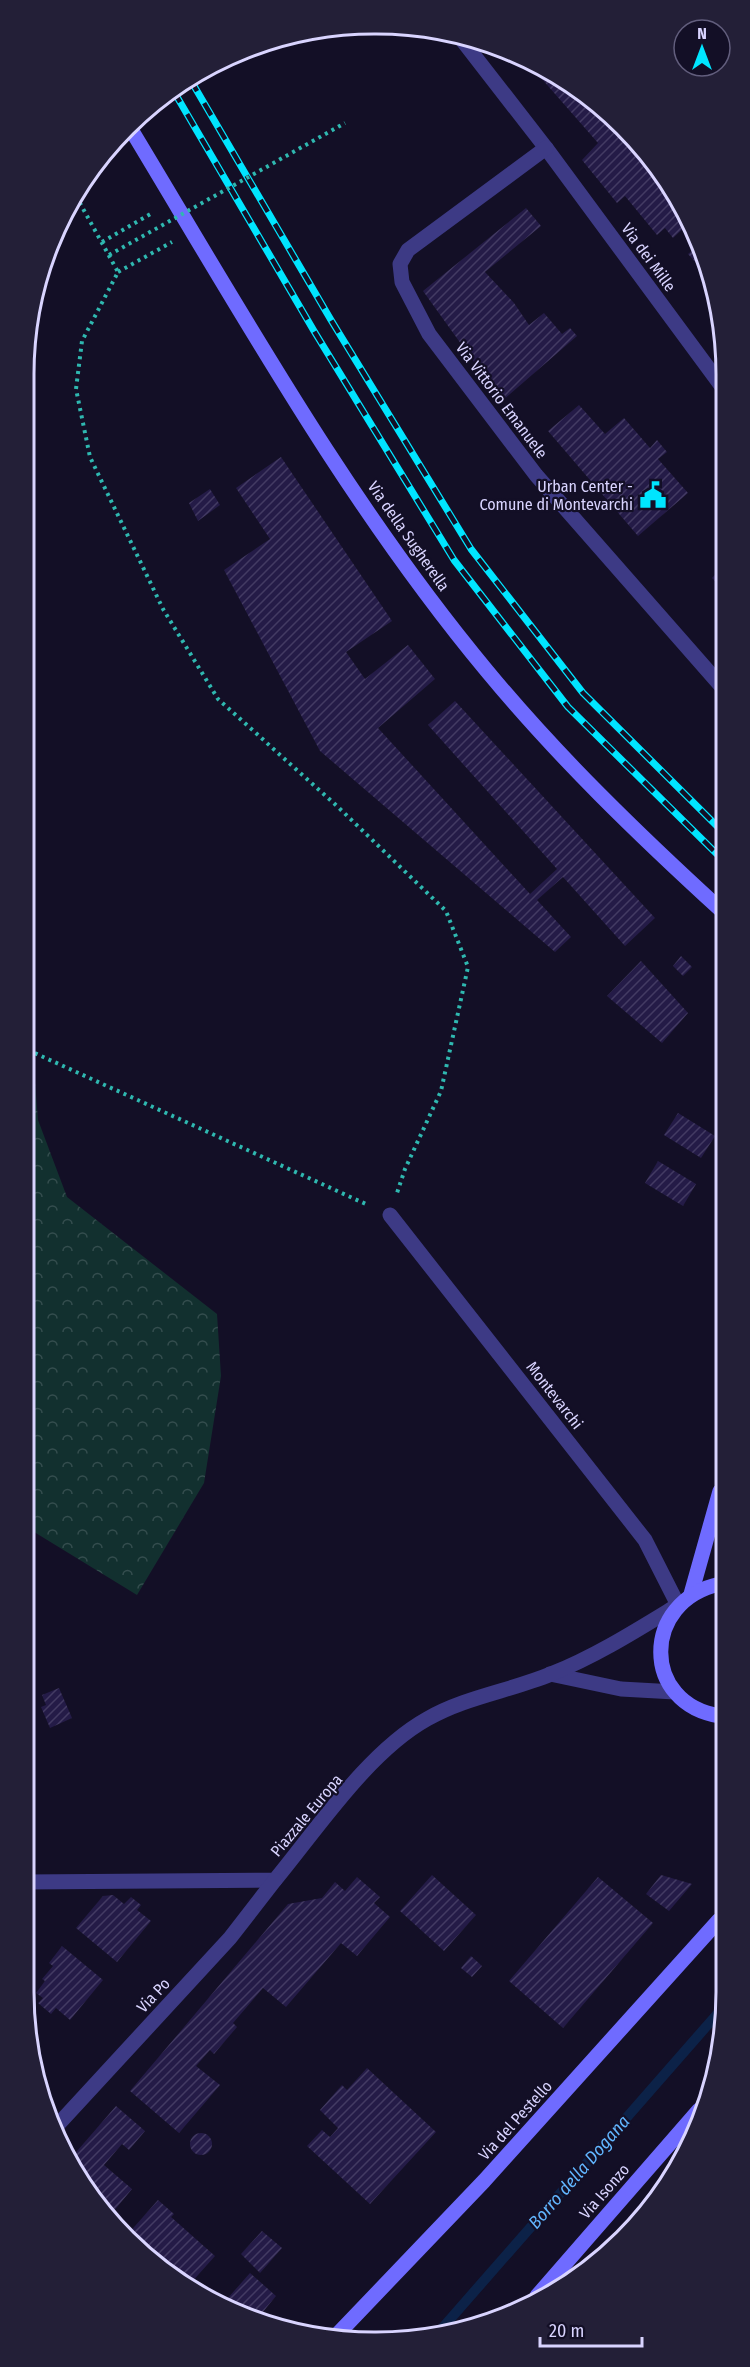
<svg xmlns="http://www.w3.org/2000/svg" width="750" height="2367" viewBox="0 0 750 2367" font-family="'Fira Sans Condensed',sans-serif">
  <style>
    .forest { fill: url(#forest-crowns) }
    .lines { fill: none; stroke-linecap: round; stroke-linejoin: round }
    .stream { stroke: #0c2248; stroke-width: 10 }
    .building { fill: url(#building-hatch) }
    .path { stroke: #2fb8b0; stroke-width: 4; stroke-dasharray: 3 4.5; stroke-linecap: butt }
    .street { stroke: #3d3a85; stroke-width: 15 }
    .secondary { stroke: #6f6bff; stroke-width: 15 }
    .rail-casing { stroke: #00e5ff; stroke-width: 7 }
    .rail { stroke: #130f26; stroke-width: 4.5; stroke-dasharray: 14; stroke-linecap: butt }
    .path-bridge { stroke: #2fb8b0; stroke-width: 4; stroke-dasharray: 3 4.5; stroke-linecap: butt }
    .labels { text-anchor: middle; stroke-width: 4.5; stroke-linejoin: round; paint-order: stroke }
    .street-label { font-size: 16px; fill: #d9d4ff; stroke: #130f26 }
    .poi-label { font-size: 16px; fill: #d9d4ff; stroke: #130f26; text-anchor: end }
    .water-label { font-size: 18px; font-style: italic; fill: #62b6ff; stroke: #130f26 }
    .rim { fill: none; stroke: #d9d4ff; stroke-width: 3 }
  </style>
  <defs>
    <pattern id="forest-crowns" width="20" height="18" patternUnits="userSpaceOnUse" patternTransform="scale(1.5)"><rect width="20" height="18" fill="#12302f"/><path d="M2 6a3 3 0 1 1 6 0M12 15a3 3 0 1 1 6 0" fill="none" stroke="#344d4e"/></pattern>
    <pattern id="building-hatch" width="6" height="6" patternUnits="userSpaceOnUse" patternTransform="scale(1.5)"><rect width="6" height="6" fill="#241b47"/><path d="M-1 1l2-2M0 6l6-6M5 7l2-2" fill="none" stroke="#433b63"/></pattern>
  </defs>
  <rect width="100%" height="100%" fill="#130f26"/>
  <!-- forest -->
  <polygon class="forest" points="28,994 38,1120 67,1197 217,1314 221,1376 204,1483 137,1595 26,1527"/>
  <g class="lines">
    <!-- stream -->
    <polyline class="stream" points="438,2333 719,2012"/>
  </g>
  <!-- building -->
  <g class="building">
    <polygon points="527,62 551,71 639,143 690,220 694,233 687,225 673,238 665,228 657,235 625,196 617,203 582,160 598,143"/>
    <polygon points="526,208 541,226 485,272 514,303 529,325 544,313 562,334 570,328 577,336 502,401 423,291"/>
    <polygon points="698,246 706,274 688,254"/>
    <polygon points="579,405 605,434 624,418 650,448 657,440 667,452 658,459 688,493 638,536 548,431"/>
    <polygon points="281,457 392,621 346,652 365,679 408,645 435,679 378,728 530,894 557,869 428,725 455,701 655,918 625,946 563,877 537,900 571,937 555,952 320,751 224,570 270,539 236,488"/>
    <polygon points="210,489 220,505 198,521 189,503"/>
    <polygon points="722,567 722,588 712,578"/>
    <polygon points="681,956 692,967 683,976 673,966"/>
    <polygon points="641,961 688,1013 662,1043 607,996"/>
    <polygon points="678,1113 715,1136 701,1158 664,1135"/>
    <polygon points="658,1161 696,1184 683,1206 645,1183"/>
    <polygon points="59,1688 72,1718 50,1728 41,1707 46,1705 42,1695"/>
    <polygon points="432,1875 476,1915 444,1951 400,1911"/>
    <polygon points="661,1875 692,1884 669,1911 646,1894"/>
    <polygon points="357,1877 380,1897 374,1903 390,1917 357,1956 341,1943 286,2007 263,1988 233,2023 237,2027 214,2054 210,2050 196,2066 220,2085 179,2133 130,2091 288,1904 322,1898 335,1882 345,1891"/>
    <polygon points="598,1877 653,1923 563,2028 509,1981"/>
    <polygon points="113,1895 124,1904 131,1897 141,1905 137,1910 151,1921 117,1962 76,1928 103,1896"/>
    <rect x="24" y="1907" width="5" height="23"/>
    <polygon points="62,1946 103,1980 70,2020 56,2008 51,2014 38,2003 43,1998 36,1993 45,1981 42,1979 53,1966 49,1963"/>
    <polygon points="471,1956 482,1966 472,1977 461,1968"/>
    <polygon points="367,2068 436,2132 370,2204 307,2146 322,2130 330,2137 338,2128 320,2110 342,2085 347,2090"/>
    <polygon points="116,2106 145,2131 129,2150 122,2144 104,2165 132,2189 108,2218 71,2158"/>
    <circle cx="201" cy="2144" r="11"/>
    <polygon points="158,2200 174,2214 171,2217 215,2256 190,2284 127,2235"/>
    <polygon points="262,2231 282,2248 260,2273 241,2254"/>
    <polygon points="250,2273 276,2296 262,2313 273,2323 220,2307"/>
  </g>
  <g class="lines">
    <!-- path -->
    <g class="path">
      <polyline points="76,196 118,272 82,341 76,389 90,457 163,609 218,699 338,807 446,911 468,967 441,1091 405,1169 397,1193"/>
      <polyline points="102,242 152,213"/>
      <polyline points="118,272 172,242"/>
      <polyline points="28,1050 368,1205"/>
    </g>
    <!-- street -->
    <g class="street">
      <polyline points="459,36 546,148 723,388"/>
      <polyline points="546,148 408,250 400,264 402,282 429,334 536,475 722,687"/>
      <polyline points="550,1674 621,1689 675,1692"/>
      <path d="M 24,1882 L 275,1880 C 318,1828 368,1752 427,1719 C 465,1697 510,1691 551,1674 C 596,1656 637,1630 678,1605 L 645,1540 L 390,1215"/>
      <polyline points="53,2130 230,1938 275,1880"/>
    </g>
    <!-- secondary -->
    <g class="secondary">
      <path d="M 132,131 C 243,315 349,505 487,671 C 558,757 640,836 722,911"/>
      <polyline points="691,1594 720,1491"/>
      <path d="M 720,1716 C 641,1704 641,1601 720,1584"/>
      <polyline points="537,2296 699,2110"/>
      <polyline points="332,2340 484,2181 719,1920"/>
    </g>
    <defs>
      <g id="rail">
        <polyline points="190,79 331,320 471,549 583,693 722,831"/>
        <polyline points="173,90 314,331 454,560 568,707 722,859"/>
      </g>
    </defs>
    <!-- rail casing -->
    <use href="#rail" class="rail-casing"/>
    <!-- rail -->
    <use href="#rail" class="rail"/>
    <!-- path-bridge -->
    <polyline class="path-bridge" points="109,255 345,123"/>
  </g>
  <!-- icons -->
  <defs>
    <symbol id="civic-bare" viewBox="-9 -9 18 18"><path d="M-.6-6.5H3V-4.5H.6V-3L4-1V1h2V6H-6V1h2V-1L-.6-3ZM-1.2 2.5V6h2.4V2.5Z" fill="#00e5ff" stroke="#130f26" stroke-width="2.5" paint-order="stroke"/></symbol>
  </defs>
  <g fill-rule="evenodd">
    <use href="#civic-bare" x="634" y="476" width="38" height="38"/>
  </g>
  <g class="labels">
    <!-- street labels -->
    <g class="street-label">
      <text transform="translate(649 257) rotate(54)" y="6">Via dei Mille</text>
      <text transform="translate(502 400) rotate(53)" y="6">Via Vittorio Emanuele</text>
      <text transform="translate(409 536) rotate(55)" y="6">Via della Sugherella</text>
      <text transform="translate(555 1395) rotate(52)" y="6">Montevarchi</text>
      <text transform="translate(306 1815) rotate(-50)" y="6">Piazzale Europa</text>
      <text transform="translate(153 1995) rotate(-47)" y="6">Via Po</text>
      <text transform="translate(515 2120) rotate(-48)" y="6">Via del Pestello</text>
      <text transform="translate(604 2191) rotate(-49)" y="6">Via Isonzo</text>
    </g>
    <!-- poi labels -->
    <g class="poi-label">
      <text x="633" y="492">Urban Center -<tspan x="633" dy="18">Comune di Montevarchi</tspan></text>
    </g>
    <!-- water labels -->
    <g class="water-label">
      <text transform="translate(579 2172) rotate(-49)" y="6">Borro della Dogana</text>
    </g>
  </g>
  <!-- crop -->
  <path d="M0 0H750V2367H0ZM374 34H376A340 340 0 0 1 716 374V1992A340 340 0 0 1 376 2332H374A340 340 0 0 1 34 1992V374A340 340 0 0 1 374 34Z" fill="#231f37" fill-rule="evenodd"/>
  <path class="rim" d="M374 34H376A340 340 0 0 1 716 374V1992A340 340 0 0 1 376 2332H374A340 340 0 0 1 34 1992V374A340 340 0 0 1 374 34Z"/>
  <!-- north arrow -->
  <g transform="translate(702 48)"><circle r="28" fill="#130f26" stroke="#625e7d" stroke-width="1.5"/>
  <path d="M0-4.5L10 22L0 15L-10 22Z" fill="#00e5ff"/>
  <text y="-9" font-size="16" font-weight="bold" text-anchor="middle" fill="#d9d4ff">N</text>
  </g>
  <!-- scale -->
  <path d="M540 2337v9h102v-9" fill="none" stroke="#d9d4ff" stroke-width="3"/>
  <text x="549" y="2337" font-size="18" fill="#d9d4ff" stroke="#130f26" stroke-width="4.5" paint-order="stroke">20 m</text>
</svg>
